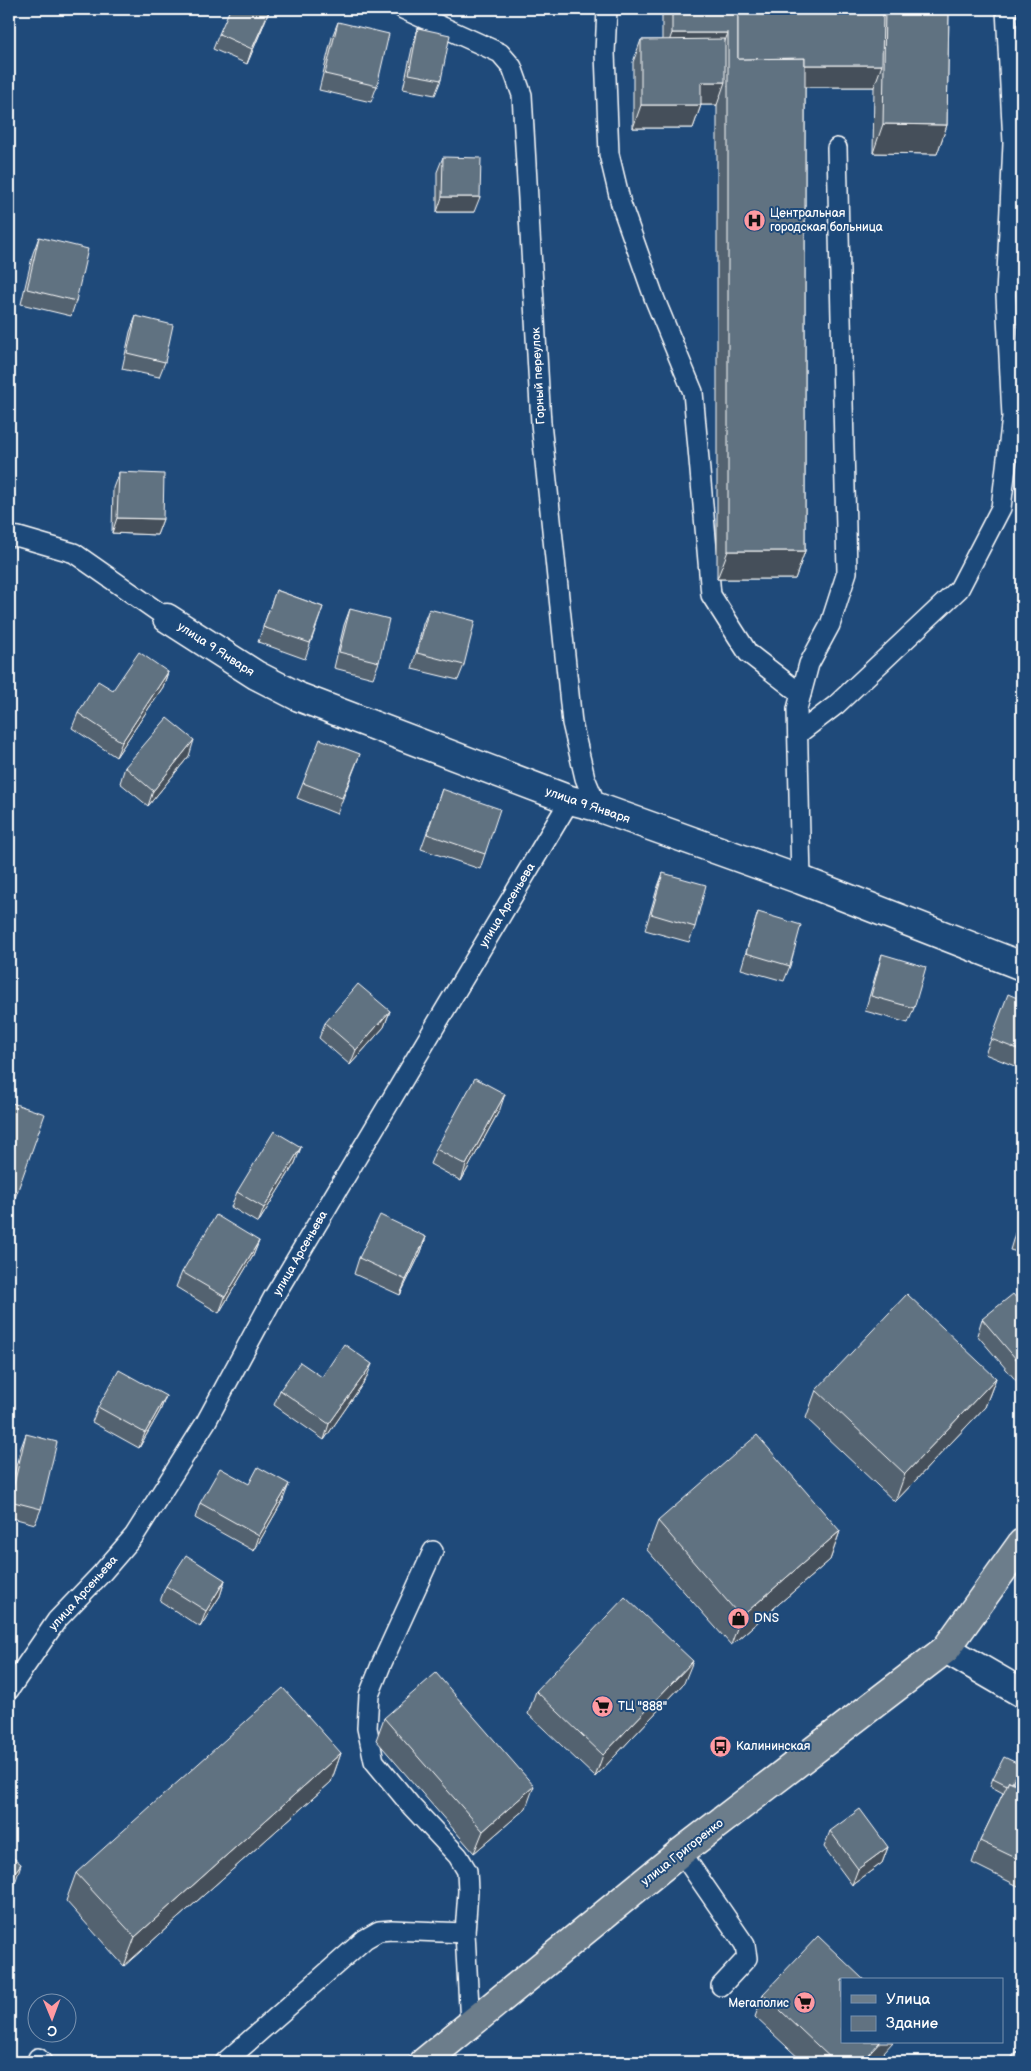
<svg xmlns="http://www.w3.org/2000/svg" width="1031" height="2071" viewBox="0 0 1031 2071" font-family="'Balsamiq Sans',sans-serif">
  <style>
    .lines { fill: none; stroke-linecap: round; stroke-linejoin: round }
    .lane-casing { stroke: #fff; stroke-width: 22 }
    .street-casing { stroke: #fff; stroke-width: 31 }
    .secondary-casing { stroke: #fff; stroke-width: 31 }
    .primary-casing { stroke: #fff; stroke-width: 31 }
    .lane { stroke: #1f4a7a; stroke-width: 19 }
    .street { stroke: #1f4a7a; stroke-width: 28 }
    .secondary { stroke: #1f4a7a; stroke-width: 28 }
    .primary { stroke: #6c7d8b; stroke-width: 28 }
    .wall { fill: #53626f; stroke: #fff }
    .shaded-wall { fill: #44505a; stroke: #fff }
    .building { fill: #617281; stroke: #fff }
    .labels { text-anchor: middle; stroke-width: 4; stroke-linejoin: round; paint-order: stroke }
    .poi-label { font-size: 12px; fill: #fff; stroke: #1f4a7a; text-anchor: start }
    .street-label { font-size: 12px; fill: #fff; stroke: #1f4a7a }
  </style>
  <rect width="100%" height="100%" fill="#1f4a7a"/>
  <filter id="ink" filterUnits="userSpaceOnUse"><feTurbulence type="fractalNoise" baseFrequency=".02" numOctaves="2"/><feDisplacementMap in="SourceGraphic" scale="10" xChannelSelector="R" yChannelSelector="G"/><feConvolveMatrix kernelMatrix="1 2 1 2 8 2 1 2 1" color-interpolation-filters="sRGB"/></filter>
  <g filter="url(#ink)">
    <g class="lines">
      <defs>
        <g id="lane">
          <polyline points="403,9 500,53 512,67 522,95 541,423 572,723 585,778 597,807"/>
          <polyline points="607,9 605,53 609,154 621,204 655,300 693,392 711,595 748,653 801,694"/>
          <polyline points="9,536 19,537 74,553 167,618"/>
          <polyline points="798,734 836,705 959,589 1001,508 1012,417 1006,295 1013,143 1006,9"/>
          <polyline points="801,880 797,709 809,664 830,625 847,572 837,148"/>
          <polyline points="433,1551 381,1665 369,1695 367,1728 374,1761 412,1807 458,1856 467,1871 468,1891 465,1933 470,2025"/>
          <polyline points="9,1690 57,1620 102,1573 134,1536 206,1422 273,1298 570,800"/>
          <polyline points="681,1852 745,1945 747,1958 721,1986"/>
          <polyline points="38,2058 42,2062"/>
          <polyline points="225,2062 365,1939 379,1931 392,1930 465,1933"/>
          <polyline points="1022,2062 1022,2061"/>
        </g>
        <polyline id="street" points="167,618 256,675 299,697 570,800 597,807 801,880 1022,966"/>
        <polyline id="secondary" points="946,1649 1022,1693"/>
        <polyline id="primary" points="424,2062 681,1852 946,1649 1022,1543"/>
      </defs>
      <!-- lane casing -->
      <use href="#lane" class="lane-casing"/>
      <!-- street casing -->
      <use href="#street" class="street-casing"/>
      <!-- secondary casing -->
      <use href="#secondary" class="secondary-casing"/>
      <!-- primary casing -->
      <use href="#primary" class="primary-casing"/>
      <!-- lane -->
      <use href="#lane" class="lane"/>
      <!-- street -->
      <use href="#street" class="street"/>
      <!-- secondary -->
      <use href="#secondary" class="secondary"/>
      <!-- primary -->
      <use href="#primary" class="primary"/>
    </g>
    <!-- wall -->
    <g class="wall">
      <polygon points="662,9 738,9 738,14 875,12 875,9 949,9 947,125 937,154 873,153 874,87 805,87 805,551 795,579 717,579 717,105 701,105 693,128 633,128 633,62 641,40 662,40"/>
      <polygon points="338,22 377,86 371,102 319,90 332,37"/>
      <polygon points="264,24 247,64 213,49 219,34"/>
      <polygon points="418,28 441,80 435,95 403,89 413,44"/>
      <polygon points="443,157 474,212 437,212 437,172"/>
      <polygon points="39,237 76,301 71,316 21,304 33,253"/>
      <polygon points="136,316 165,362 159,377 122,369 130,332"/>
      <polygon points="119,472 163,519 157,535 112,533 113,488"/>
      <polygon points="276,590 323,607 305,659 258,642"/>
      <polygon points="350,609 379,662 373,678 334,668 344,625"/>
      <polygon points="429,609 464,665 458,680 412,669 423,624"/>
      <polygon points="168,672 163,687 116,757 72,728 78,713 113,690"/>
      <polygon points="360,754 337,814 297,798 303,783"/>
      <polygon points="189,756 148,806 120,783 125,767"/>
      <polygon points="442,789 485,854 480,869 421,849"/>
      <polygon points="663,873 695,927 689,942 645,930 657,889"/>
      <polygon points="758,912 790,966 784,981 741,969 753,928"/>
      <polygon points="882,954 914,1008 908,1023 865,1011 877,970"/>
      <polygon points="1022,1000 1022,1069 985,1054 991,1039"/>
      <polygon points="390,1011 384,1027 350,1065 319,1038 325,1023"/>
      <polygon points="500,1109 461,1181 430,1164 436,1149"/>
      <polygon points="301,1147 295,1163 258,1223 231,1207 237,1192"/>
      <polygon points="1022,1210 1022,1253 1010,1250"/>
      <polygon points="426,1237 421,1252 400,1295 354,1274 359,1258"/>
      <polygon points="259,1241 253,1256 219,1313 176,1287 182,1272"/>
      <polygon points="1022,1305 1022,1381 1019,1384 977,1335 982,1319"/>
      <polygon points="322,1377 366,1379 324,1440 274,1405 280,1390"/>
      <polygon points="996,1378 985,1407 895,1502 806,1418 816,1390"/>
      <polygon points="166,1396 160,1411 139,1448 92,1422 98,1407"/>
      <polygon points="26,1434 41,1509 35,1524 9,1517 9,1496 20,1450"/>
      <polygon points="283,1500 254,1551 195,1518 200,1503"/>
      <polygon points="658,1521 840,1531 830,1560 731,1645 647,1550"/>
      <polygon points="225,1580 220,1596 200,1627 160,1601 166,1586"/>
      <polygon points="684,1683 595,1777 528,1714 536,1691"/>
      <polygon points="384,1718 526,1808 474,1853 376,1740"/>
      <polygon points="341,1753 331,1782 124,1966 66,1901 76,1873"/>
      <polygon points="1021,1765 1013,1782 1022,1787 1022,1888 972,1863 980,1841 1003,1793 990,1786 993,1778"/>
      <polygon points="830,1831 888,1847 882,1863 852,1885 824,1847"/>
      <polygon points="763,1994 875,2062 803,2062 755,2017"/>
    </g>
    <!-- shaded-wall -->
    <g class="shaded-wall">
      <polygon points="270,9 264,24 247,64 252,49"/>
      <polygon points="672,33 728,33 717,62 662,62"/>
      <polygon points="736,65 882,65 874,87 728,87"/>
      <polygon points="701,82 725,82 717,105 693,105"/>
      <polygon points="641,105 701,105 693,128 633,128"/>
      <polygon points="883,124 947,125 937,154 873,153"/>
      <polygon points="442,197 480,197 474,212 437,212"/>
      <polygon points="117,518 163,519 157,535 112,533"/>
      <polygon points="728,551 805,551 795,579 717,579"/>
      <polygon points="168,672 163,687 116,757 122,742"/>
      <polygon points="194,740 189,756 148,806 153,791"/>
      <polygon points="390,1011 384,1027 350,1065 356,1050"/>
      <polygon points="505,1094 500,1109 461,1181 466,1165"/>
      <polygon points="301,1147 295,1163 258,1223 264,1208"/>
      <polygon points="426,1237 421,1252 400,1295 406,1280"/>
      <polygon points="259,1241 253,1256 219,1313 225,1297"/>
      <polygon points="372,1364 366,1379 324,1440 329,1424"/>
      <polygon points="1022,1375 1022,1381 1019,1384"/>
      <polygon points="996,1378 985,1407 895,1502 905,1474"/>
      <polygon points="166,1396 160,1411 139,1448 145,1433"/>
      <polygon points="289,1484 283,1500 254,1551 259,1536"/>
      <polygon points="840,1531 830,1560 731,1645 741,1617"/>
      <polygon points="225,1580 220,1596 200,1627 206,1611"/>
      <polygon points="693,1661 684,1683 595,1777 603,1755"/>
      <polygon points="341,1753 331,1782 124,1966 135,1937"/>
      <polygon points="534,1786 526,1808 474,1853 483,1831"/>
      <polygon points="888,1847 882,1863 852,1885 858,1869"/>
      <polygon points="21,1864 16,1880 9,1888 9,1880"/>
      <polygon points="880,2042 893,2042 875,2062 862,2062"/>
    </g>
    <!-- building -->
    <g class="building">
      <polygon points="230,9 270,9 252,49 219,34"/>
      <polygon points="672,9 738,9 738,59 805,58 805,551 728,551 728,33 672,33"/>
      <polygon points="885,9 949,9 947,125 883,124"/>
      <polygon points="883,12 882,65 805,65 805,58 738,59 738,14"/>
      <polygon points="338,22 389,34 377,86 325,74"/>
      <polygon points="418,28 450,35 441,80 409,74"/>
      <polygon points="725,39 725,82 701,82 701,105 641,105 641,40"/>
      <polygon points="443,157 481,158 480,197 442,197"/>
      <polygon points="39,237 88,249 76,301 27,289"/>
      <polygon points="136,316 173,325 165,362 127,353"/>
      <polygon points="119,472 164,474 163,519 117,518"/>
      <polygon points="276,590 323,607 310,643 263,627"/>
      <polygon points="350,609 389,619 379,662 339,652"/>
      <polygon points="429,609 475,621 464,665 417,653"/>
      <polygon points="139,652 168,672 122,742 78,713 98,681 113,690"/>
      <polygon points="167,718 194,740 153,791 125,767"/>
      <polygon points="320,739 360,754 342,798 303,783"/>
      <polygon points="442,789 500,809 485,854 427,834"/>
      <polygon points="663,873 706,885 695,927 651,914"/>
      <polygon points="758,912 801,925 790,966 746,953"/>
      <polygon points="882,954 926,967 914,1008 871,996"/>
      <polygon points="358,984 390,1011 356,1050 325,1023"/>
      <polygon points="1008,994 1022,1000 1022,1051 991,1039"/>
      <polygon points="475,1078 505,1094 466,1165 436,1149"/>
      <polygon points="9,1102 45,1114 9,1215"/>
      <polygon points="274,1131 301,1147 264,1208 237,1192"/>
      <polygon points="1022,1213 1022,1236 1016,1234"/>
      <polygon points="216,1215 259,1241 225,1297 182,1272"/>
      <polygon points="380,1215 426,1237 406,1280 359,1258"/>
      <polygon points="907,1294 996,1378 905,1474 816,1390"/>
      <polygon points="1013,1294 1022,1305 1022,1366 982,1319"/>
      <polygon points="344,1344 372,1364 329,1424 280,1390 300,1362 322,1377"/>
      <polygon points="119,1370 166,1396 145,1433 98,1407"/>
      <polygon points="26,1434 57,1442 41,1509 10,1501"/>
      <polygon points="757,1435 840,1531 741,1617 658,1521"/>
      <polygon points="258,1467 289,1484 259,1536 200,1503 220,1468 249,1484"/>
      <polygon points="186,1555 225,1580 206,1611 166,1586"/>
      <polygon points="625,1597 693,1661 603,1755 536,1691"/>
      <polygon points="436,1673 534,1786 483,1831 384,1718"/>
      <polygon points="283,1688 341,1753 135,1937 76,1873"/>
      <polygon points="1004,1757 1021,1765 1012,1782 1009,1781 1007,1785 993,1778"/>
      <polygon points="1009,1781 1022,1787 1022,1861 980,1841"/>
      <polygon points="860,1809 888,1847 858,1869 830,1831"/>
      <polygon points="9,1854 21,1864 9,1880"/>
      <polygon points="818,1936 864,1980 842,1980 842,2042 880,2042 862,2062 835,2062 763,1994"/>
    </g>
  </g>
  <!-- icons -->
  <defs>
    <symbol id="hospital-disc" viewBox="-11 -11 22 22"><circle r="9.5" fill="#ff9aa2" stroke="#1f4a7a"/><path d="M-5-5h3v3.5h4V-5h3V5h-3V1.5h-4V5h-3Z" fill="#111"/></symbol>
    <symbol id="shop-disc" viewBox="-11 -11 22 22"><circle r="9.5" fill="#ff9aa2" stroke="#1f4a7a"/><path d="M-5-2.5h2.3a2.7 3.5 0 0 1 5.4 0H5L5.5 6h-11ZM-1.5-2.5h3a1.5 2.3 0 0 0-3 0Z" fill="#111"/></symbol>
    <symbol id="supermarket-disc" viewBox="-11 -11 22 22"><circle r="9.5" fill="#ff9aa2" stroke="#1f4a7a"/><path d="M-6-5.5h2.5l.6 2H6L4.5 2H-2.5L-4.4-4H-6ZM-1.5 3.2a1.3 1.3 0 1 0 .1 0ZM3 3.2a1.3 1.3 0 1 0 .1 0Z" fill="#111"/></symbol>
    <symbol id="bus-disc" viewBox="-11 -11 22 22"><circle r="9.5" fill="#ff9aa2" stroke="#1f4a7a"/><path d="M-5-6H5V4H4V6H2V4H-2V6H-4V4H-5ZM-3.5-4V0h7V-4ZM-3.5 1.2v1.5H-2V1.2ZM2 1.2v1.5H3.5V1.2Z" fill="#111"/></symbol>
  </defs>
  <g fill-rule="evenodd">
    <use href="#hospital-disc" x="742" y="208" width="25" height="25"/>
    <use href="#shop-disc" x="726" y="1606" width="25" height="25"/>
    <use href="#supermarket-disc" x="590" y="1694" width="25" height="25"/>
    <use href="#bus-disc" x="708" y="1734" width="25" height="25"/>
    <use href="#supermarket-disc" x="792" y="1990" width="25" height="25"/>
  </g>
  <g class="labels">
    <!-- poi labels -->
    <g class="poi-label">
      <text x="770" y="217">Центральная<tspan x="770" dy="14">городская больница</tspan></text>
      <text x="754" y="1622">DNS</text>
      <text x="618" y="1710">ТЦ "888"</text>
      <text x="736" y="1750">Калининская</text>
      <text x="789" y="2007" text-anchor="end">Мегаполис</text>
    </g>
    <!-- street labels -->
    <g class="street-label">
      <text transform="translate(538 376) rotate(-93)" y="4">Горный переулок</text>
      <text transform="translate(216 649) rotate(33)" y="4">улица 9 Января</text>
      <text transform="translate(588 805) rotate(19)" y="4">улица 9 Января</text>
      <text transform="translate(507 905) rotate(-59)" y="4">улица Арсеньева</text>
      <text transform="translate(300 1253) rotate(-60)" y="4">улица Арсеньева</text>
      <text transform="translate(83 1593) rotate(-48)" y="4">улица Арсеньева</text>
      <text transform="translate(682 1852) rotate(-38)" y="4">улица Григоренко</text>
    </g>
  </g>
  <!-- margin -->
  <rect width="1031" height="2071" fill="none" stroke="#1f4a7a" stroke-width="30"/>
  <rect x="15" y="15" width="1001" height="2041" fill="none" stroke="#fff" stroke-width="2" filter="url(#ink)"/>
  <!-- legend -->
  <rect x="841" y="1978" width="162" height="65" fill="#1f4a7a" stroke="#7992af"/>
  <rect x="851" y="1995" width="25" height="8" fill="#6c7d8b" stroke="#7992af"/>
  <text x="886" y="2004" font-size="15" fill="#ffffff">Улица</text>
  <rect x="851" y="2016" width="25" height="15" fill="#617281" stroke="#7992af"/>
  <text x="886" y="2028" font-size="15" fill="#ffffff">Здание</text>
  <!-- north arrow -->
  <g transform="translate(52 2018) rotate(179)"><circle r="24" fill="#1f4a7a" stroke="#7992af"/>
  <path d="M0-4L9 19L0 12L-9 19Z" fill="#ff9aa2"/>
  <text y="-8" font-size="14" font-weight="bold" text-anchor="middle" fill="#ffffff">С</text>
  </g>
</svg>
